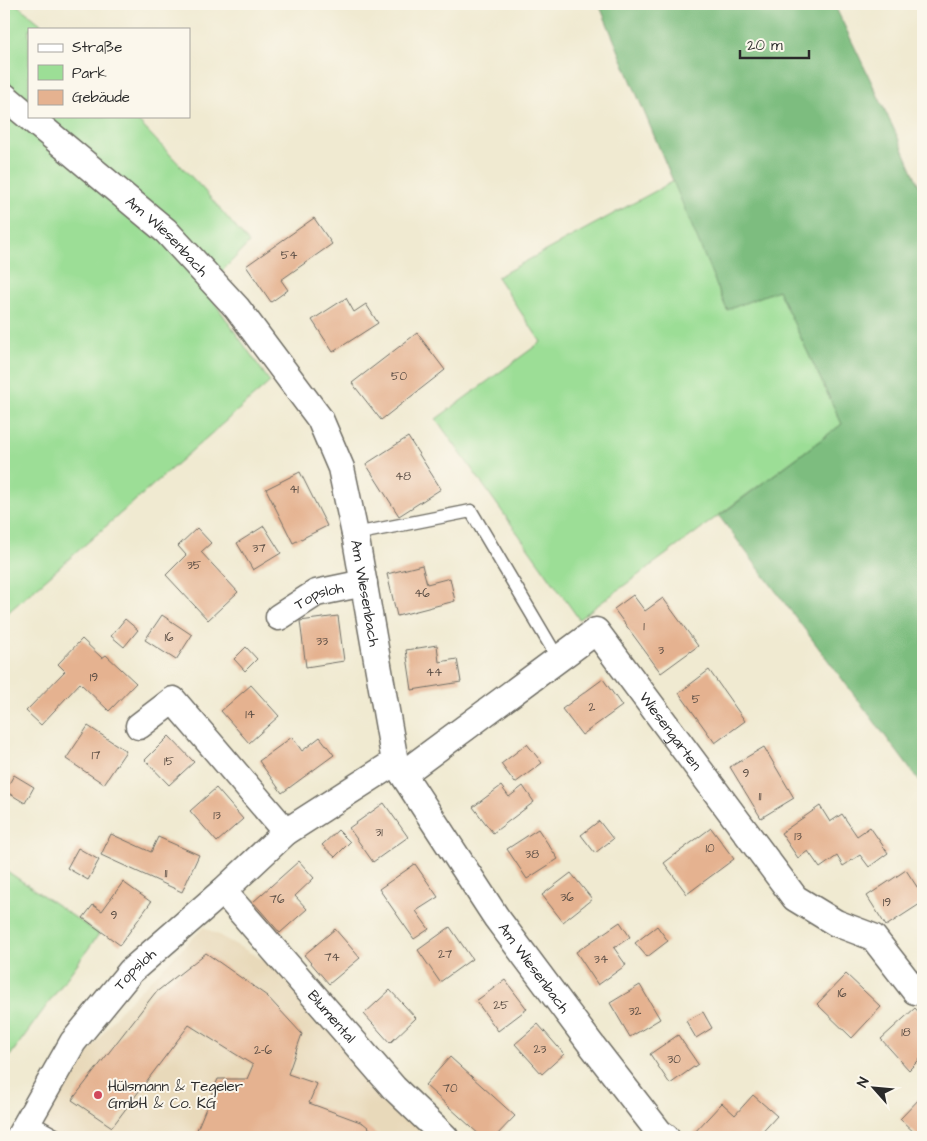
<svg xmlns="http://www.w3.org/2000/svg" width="927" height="1141" viewBox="0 0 927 1141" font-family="'Architects Daughter',sans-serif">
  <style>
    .built { fill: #e8d9ba }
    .green { fill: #9cde96; stroke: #648460 }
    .forest { fill: #7dbd7f; stroke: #547455 }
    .building { fill: #e5b290 }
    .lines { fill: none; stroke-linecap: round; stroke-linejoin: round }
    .service-casing { stroke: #706e65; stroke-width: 15 }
    .minor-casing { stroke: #706e65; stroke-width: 29 }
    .service { stroke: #fff; stroke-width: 12 }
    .minor { stroke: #fff; stroke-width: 26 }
    .poi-dot { fill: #d1495b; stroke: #fbf7ec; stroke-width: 2 }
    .labels { text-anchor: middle; stroke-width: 4; stroke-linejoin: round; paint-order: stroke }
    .number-label { font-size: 12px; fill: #5a4d44 }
    .street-label { font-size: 15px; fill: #2b2b2b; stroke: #fbf7ec }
    .poi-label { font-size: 15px; fill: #2b2b2b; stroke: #fbf7ec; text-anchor: start }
  </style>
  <rect width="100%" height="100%" fill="#fbf7ec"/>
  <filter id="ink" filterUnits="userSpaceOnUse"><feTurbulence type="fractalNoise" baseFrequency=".02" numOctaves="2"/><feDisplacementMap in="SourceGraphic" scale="10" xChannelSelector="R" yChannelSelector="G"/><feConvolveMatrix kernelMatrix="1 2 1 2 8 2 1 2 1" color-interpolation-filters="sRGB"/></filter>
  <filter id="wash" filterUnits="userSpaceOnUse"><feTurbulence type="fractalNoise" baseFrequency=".0096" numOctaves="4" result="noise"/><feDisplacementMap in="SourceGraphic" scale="20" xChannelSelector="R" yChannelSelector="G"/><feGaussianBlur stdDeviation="1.12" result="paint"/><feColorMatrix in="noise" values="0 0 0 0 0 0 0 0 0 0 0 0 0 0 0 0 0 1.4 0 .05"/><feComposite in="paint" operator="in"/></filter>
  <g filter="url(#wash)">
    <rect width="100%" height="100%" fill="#f0ead1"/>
    <!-- built -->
    <polygon class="built" points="204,927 271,964 431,1137 37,1137 59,1093 121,1009"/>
    <!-- green -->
    <g class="green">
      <polygon points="4,4 16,4 47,29 29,29 29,116 133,116 203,189 249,243 205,289 270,382 4,616"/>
      <polygon points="674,181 727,310 778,290 842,424 579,619 436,419 541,342 497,277"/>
      <polygon points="4,869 99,934 4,1064"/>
    </g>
    <!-- forest -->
    <polygon class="forest" points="599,4 834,4 901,144 923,195 923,786 719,516 842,424 778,290 727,310"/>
    <g id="blocks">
      <!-- building -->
      <g class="building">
        <polygon points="314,218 332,244 281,280 288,290 271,302 246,266"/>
        <polygon points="346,298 354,312 366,304 378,323 333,352 312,320"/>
        <polygon points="417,333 445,370 381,420 352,383"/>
        <polygon points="408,437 441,489 399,516 366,464"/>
        <polygon points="300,472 327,526 293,543 266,489"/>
        <polygon points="264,526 281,553 253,570 237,543"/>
        <polygon points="197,528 211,543 201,552 238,592 208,620 166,575 186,555 178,546"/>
        <polygon points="422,565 427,584 450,578 455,601 397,616 387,574"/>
        <polygon points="633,595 645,611 663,598 698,646 661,673 614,609"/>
        <polygon points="162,615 192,635 176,660 145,640"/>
        <polygon points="338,616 344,661 306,667 300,621"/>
        <polygon points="125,619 138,630 124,647 111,636"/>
        <polygon points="82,639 102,658 106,655 136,683 109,711 80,683 41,725 26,711 65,671 58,664"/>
        <polygon points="437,645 439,662 457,659 461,682 412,690 406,650"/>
        <polygon points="246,647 257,659 245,671 234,659"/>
        <polygon points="709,670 745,721 715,743 679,693"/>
        <polygon points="603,679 622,706 582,735 562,709"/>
        <polygon points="251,685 279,716 249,743 221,711"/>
        <polygon points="88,726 126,751 104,784 66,759"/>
        <polygon points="169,736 194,762 169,785 145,760"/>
        <polygon points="292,737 302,751 320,737 334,755 282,793 259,761"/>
        <polygon points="527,744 542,763 515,783 501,764"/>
        <polygon points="764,747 794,798 761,818 730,767"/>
        <polygon points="14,775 34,787 25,803 5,791"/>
        <polygon points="501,786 509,797 523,786 534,802 493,833 473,807"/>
        <polygon points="216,788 243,819 217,842 190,811"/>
        <polygon points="384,803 408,837 373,862 349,828"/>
        <polygon points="820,806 830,822 842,814 857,836 870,827 888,853 869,867 860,855 843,866 837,856 820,868 808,851 798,858 781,833"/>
        <polygon points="599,821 613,839 595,853 581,835"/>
        <polygon points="711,828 734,859 687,894 664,863"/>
        <polygon points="538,829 558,859 527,879 507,849"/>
        <polygon points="338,830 350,842 335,857 322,845"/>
        <polygon points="111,834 151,852 158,837 199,855 182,892 101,855"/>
        <polygon points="78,848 99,860 88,880 67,868"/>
        <polygon points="299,861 314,878 295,896 307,909 280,933 253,902"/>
        <polygon points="415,864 438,897 416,911 429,929 414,939 379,889"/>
        <polygon points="906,870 923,896 923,902 886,926 867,896"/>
        <polygon points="571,873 592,899 563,922 542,895"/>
        <polygon points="123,882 151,902 120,945 83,918 93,905 102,911"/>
        <polygon points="620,922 630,937 614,948 626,965 598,985 576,952"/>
        <polygon points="657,926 668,941 647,957 635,943"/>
        <polygon points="450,927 472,959 440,982 418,950"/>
        <polygon points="335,929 360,958 329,984 304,955"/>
        <polygon points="206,953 267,996 302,1034 288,1074 317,1084 309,1103 363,1123 380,1137 194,1137 218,1079 247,1079 253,1065 189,1025 112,1127 72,1100 155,993"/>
        <polygon points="846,974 881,1007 852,1038 817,1004"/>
        <polygon points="505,980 527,1009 498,1031 476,1001"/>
        <polygon points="640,985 660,1019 630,1037 610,1003"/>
        <polygon points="390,990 416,1018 390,1043 364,1014"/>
        <polygon points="915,1008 923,1017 923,1056 909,1070 881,1039"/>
        <polygon points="703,1012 712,1028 696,1038 686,1021"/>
        <polygon points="538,1024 564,1054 542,1074 515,1044"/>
        <polygon points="678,1035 698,1064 670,1084 650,1054"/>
        <polygon points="450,1057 515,1116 495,1137 482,1137 425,1085"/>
        <polygon points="753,1095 777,1116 758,1137 696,1137 693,1134 722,1103 735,1115"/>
        <polygon points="923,1095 923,1137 919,1137 900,1119"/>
      </g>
    </g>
  </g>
  <g filter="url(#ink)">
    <use href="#blocks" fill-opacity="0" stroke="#706e65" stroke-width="1"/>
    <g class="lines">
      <defs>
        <g id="service">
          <polyline points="355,534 471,511 559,660"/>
          <polyline points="28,1120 59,1137"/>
        </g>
        <g id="minor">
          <path id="s1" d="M 4,96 L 166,231 L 237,308 L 320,419 L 341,468 L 355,534 L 395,762 L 496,917 L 590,1043 L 659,1132 L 666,1137"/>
          <path id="s2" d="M 279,617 L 316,593 L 364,583"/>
          <polyline points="139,726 173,700 286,832"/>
          <path id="s3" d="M 403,774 L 596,631 L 795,898 L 836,923 L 873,937 L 915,991"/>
          <path id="s4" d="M 223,891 L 394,1088 L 445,1137"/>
          <path id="s5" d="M 19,1137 L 73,1042 L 131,971 L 223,891 L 286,832 L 395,762"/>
        </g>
      </defs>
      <!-- service casing -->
      <use href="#service" class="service-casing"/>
      <!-- minor casing -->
      <use href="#minor" class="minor-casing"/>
      <!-- service -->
      <use href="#service" class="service"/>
      <!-- minor -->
      <use href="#minor" class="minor"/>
    </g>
  </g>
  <!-- markers -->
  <circle class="poi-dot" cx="98" cy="1095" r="5"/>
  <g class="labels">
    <!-- number labels -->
    <g class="number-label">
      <text x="289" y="259">54</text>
      <text x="399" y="380">50</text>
      <text x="403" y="480">48</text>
      <text x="294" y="493">41</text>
      <text x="259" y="552">37</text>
      <text x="194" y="569">35</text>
      <text x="422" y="597">46</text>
      <text x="644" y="630">1</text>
      <text x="169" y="641">16</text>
      <text x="322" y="645">33</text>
      <text x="661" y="654">3</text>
      <text x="434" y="676">44</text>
      <text x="94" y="681">19</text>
      <text x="696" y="703">5</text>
      <text x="592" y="711">2</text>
      <text x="250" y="718">14</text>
      <text x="96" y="759">17</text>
      <text x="169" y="765">15</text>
      <text x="746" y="777">9</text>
      <text x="760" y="800">11</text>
      <text x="217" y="819">13</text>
      <text x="379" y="836">31</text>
      <text x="798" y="840">13</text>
      <text x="710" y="852">10</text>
      <text x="532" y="858">38</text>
      <text x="166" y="877">11</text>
      <text x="567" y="901">36</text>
      <text x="277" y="903">76</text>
      <text x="887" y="906">19</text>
      <text x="114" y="919">9</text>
      <text x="445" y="958">27</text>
      <text x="332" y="961">74</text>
      <text x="601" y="963">34</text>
      <text x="842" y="997">16</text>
      <text x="501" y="1009">25</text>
      <text x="635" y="1015">32</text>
      <text x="906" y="1036">18</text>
      <text x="540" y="1053">23</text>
      <text x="263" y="1054">2-6</text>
      <text x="674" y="1063">30</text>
      <text x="450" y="1092">70</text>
    </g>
    <!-- street labels -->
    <g class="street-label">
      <text dy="5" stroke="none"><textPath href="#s1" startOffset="215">Am Wiesenbach</textPath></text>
      <text dy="5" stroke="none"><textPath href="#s1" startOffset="635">Am Wiesenbach</textPath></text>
      <text dy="5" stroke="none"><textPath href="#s2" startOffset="46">Topsloh</textPath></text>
      <text dy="5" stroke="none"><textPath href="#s3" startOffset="365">Wiesengarten</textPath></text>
      <text dy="5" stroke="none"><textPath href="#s1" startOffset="1055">Am Wiesenbach</textPath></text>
      <text dy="5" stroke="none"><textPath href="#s5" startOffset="205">Topsloh</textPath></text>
      <text dy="5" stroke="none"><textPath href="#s4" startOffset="166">Blumental</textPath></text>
    </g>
    <!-- poi labels -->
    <g class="poi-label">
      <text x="108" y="1091">Hülsmann &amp; Tegeler<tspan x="108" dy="17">GmbH &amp; Co. KG</tspan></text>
    </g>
  </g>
  <!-- margin -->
  <rect width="927" height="1141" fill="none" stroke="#fbf7ec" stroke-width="20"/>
  <!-- legend -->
  <rect x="28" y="28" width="162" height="90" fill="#fbf7ec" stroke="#a8a59f"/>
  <rect x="38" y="44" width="25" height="8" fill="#ffffff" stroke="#a8a59f"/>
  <text x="72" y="52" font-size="15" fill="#2b2b2b">Straße</text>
  <rect x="38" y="65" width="25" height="15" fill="#9cde96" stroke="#a8a59f"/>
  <text x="72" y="78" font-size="15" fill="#2b2b2b">Park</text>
  <rect x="38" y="90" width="25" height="15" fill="#e5b290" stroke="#a8a59f"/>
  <text x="72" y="102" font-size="15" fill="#2b2b2b">Gebäude</text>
  <!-- north arrow -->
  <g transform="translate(874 1088) rotate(297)" stroke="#fbf7ec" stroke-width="4" paint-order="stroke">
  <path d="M0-4L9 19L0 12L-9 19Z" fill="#2b2b2b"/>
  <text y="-8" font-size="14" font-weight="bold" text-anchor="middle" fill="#2b2b2b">N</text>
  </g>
  <!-- scale -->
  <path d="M740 50v8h69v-8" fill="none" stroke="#2b2b2b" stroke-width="2.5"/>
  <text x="747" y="50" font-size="15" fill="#2b2b2b" stroke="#fbf7ec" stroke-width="4" paint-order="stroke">20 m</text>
</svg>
